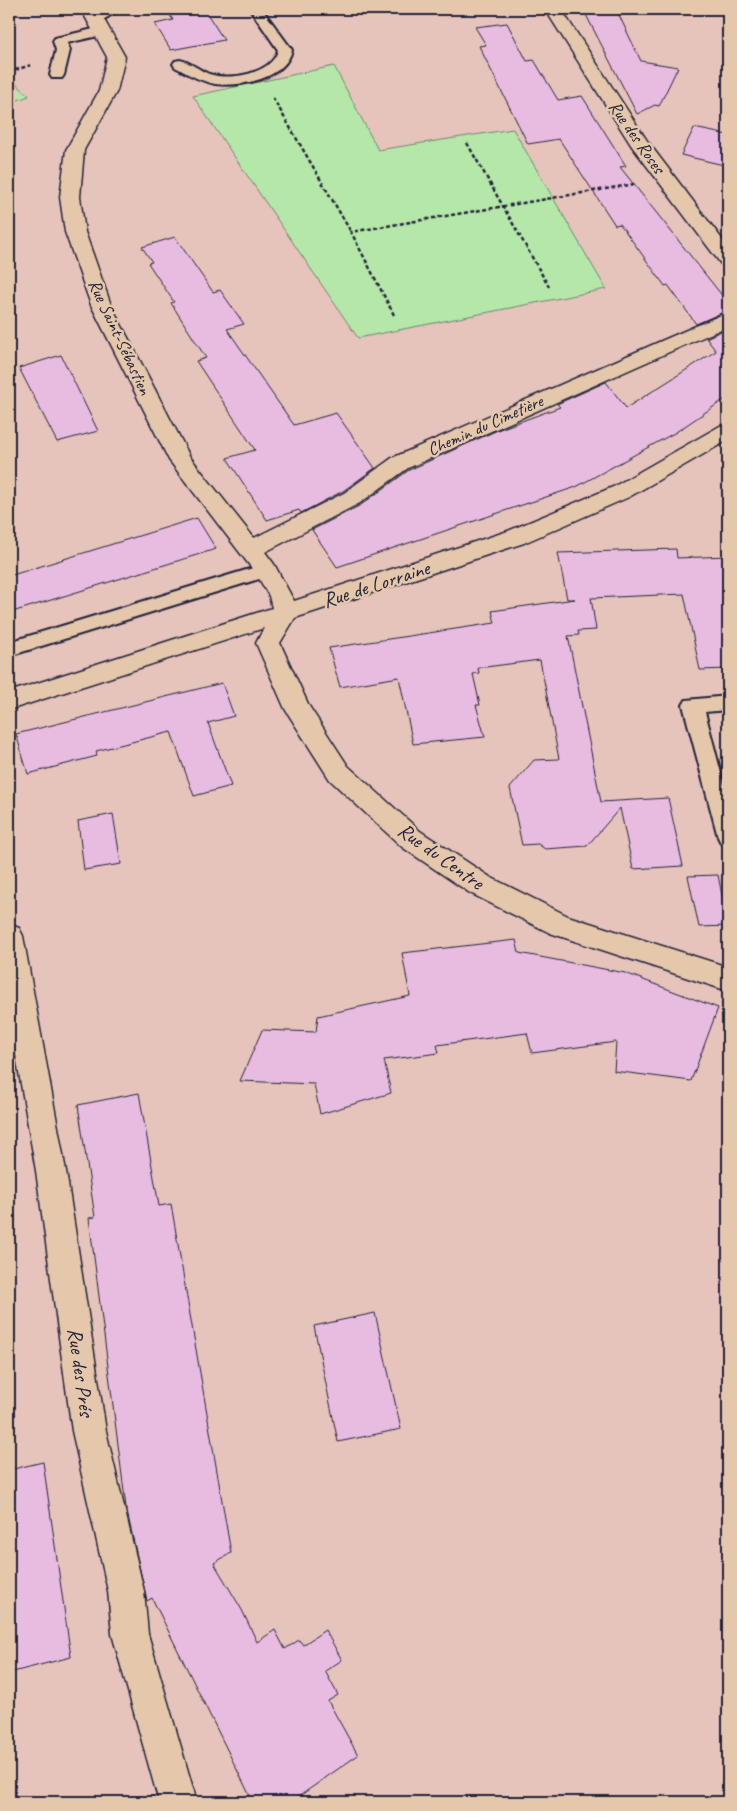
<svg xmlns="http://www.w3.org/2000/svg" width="737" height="1811" viewBox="0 0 737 1811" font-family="Caveat,sans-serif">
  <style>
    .green { fill: #b5e8a8; stroke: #6c8572 }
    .building { fill: #e8bce1; stroke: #22223b }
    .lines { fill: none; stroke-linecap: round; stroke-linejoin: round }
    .lane-casing { stroke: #22223b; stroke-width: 4 }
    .street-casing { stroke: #22223b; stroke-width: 3 }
    .path { stroke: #22223b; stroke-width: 2.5; stroke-dasharray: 4 2.5; stroke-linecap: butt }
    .lane { fill: #e5c8ac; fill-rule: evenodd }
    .street { fill: #e5c8ac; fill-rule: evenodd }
    .labels { text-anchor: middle; stroke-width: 5; stroke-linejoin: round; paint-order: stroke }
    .far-street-label { font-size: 18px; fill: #22223b; stroke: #e5c8ac }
    .street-label { font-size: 21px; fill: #22223b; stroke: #e5c8ac }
  </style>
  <rect width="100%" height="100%" fill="#e6c4bc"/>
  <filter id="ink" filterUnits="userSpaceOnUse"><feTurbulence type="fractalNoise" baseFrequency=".02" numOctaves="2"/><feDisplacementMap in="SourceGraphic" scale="10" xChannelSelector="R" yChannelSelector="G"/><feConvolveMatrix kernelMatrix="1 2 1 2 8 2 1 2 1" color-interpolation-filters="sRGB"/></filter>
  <g filter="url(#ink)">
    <!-- green -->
    <g class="green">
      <polygon points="334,66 378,150 513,129 606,289 358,338 193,96"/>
      <polygon points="9,77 29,96 9,103"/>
    </g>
    <!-- building -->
    <g class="building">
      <polygon points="166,9 204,9 224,40 171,50 155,24 173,20"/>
      <polygon points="583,9 616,9 641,61 678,67 659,106 655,105 637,114"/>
      <polygon points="507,23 527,61 534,60 558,100 582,96 626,166 620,167 728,303 728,310 696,324 668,285 665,286 620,224 615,225 559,139 528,144 479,46 486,45 475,27"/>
      <polygon points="694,128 728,135 728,166 681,155"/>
      <polygon points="175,237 213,292 220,290 244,324 227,329 294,425 336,413 375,468 343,491 301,513 299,510 267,520 227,458 255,450 196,361 206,358 171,303 174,302 148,263 152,262 142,247"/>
      <polygon points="728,328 728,397 676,432 576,487 337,567 312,530 361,505 409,470 500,429 560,407 557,404 606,382 626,408 716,351 706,338"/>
      <polygon points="61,355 98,431 57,442 19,368"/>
      <polygon points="197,518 216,549 9,613 9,576"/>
      <polygon points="676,549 677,558 728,556 728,669 700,670 684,594 591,598 596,630 578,631 579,635 568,636 601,802 668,798 683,866 633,869 620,808 587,846 545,849 538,844 522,845 510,788 534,760 559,759 540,660 478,668 479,673 473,674 480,705 476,705 485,737 413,744 399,677 340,687 329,648 495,623 492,611 575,599 567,599 558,553"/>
      <polygon points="222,683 234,716 208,723 231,786 194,796 171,732 96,751 97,756 28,774 16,734"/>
      <polygon points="113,814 121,864 84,870 78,821"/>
      <polygon points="718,875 728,926 699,927 688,876"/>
      <polygon points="516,940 519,953 625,973 718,1008 691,1081 614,1071 616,1042 532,1053 527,1033 437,1045 439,1053 384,1060 391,1093 320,1114 314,1084 240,1081 262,1030 316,1032 318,1016 410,996 402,953"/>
      <polygon points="139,1093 159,1206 171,1204 231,1553 214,1563 242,1610 257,1642 275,1630 285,1649 299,1640 303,1645 325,1630 342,1660 325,1671 338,1695 328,1701 358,1755 291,1802 253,1802 152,1598 147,1601 126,1507 89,1218 95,1217 78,1105"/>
      <polygon points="375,1313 401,1429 338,1442 314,1326"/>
      <polygon points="43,1462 71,1657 9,1673 9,1470"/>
    </g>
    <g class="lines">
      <defs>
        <g id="lane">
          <polygon points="104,9 121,9 101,21 91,21 89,18"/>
          <path d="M 250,9 L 262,9 L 292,50 C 285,79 241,87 215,84 C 200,81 188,74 175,67 L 173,64 L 175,61 L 180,60 C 190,62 199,70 209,74 C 230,81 272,74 278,50 Z"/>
          <polygon points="102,27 107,28 109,31 107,34 67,43 70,50 64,75 62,78 52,78 50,75 56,50 53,41 55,38"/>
          <polygon points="266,564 272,565 275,570 272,575 9,656 9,642"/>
          <polygon points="728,696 728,710 705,712 728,800 728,845 721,843 718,837 683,705 686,700"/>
        </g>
        <g id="street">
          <polygon points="81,9 98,9 125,57 117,91 84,150 80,197 85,232 111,305 190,457 254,538 344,493 392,458 728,312 728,326 408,468 360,503 265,552 274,564 294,601 508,531 613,487 720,426 728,424 728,440 629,497 524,543 295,618 280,643 309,706 348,766 420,831 490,877 568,916 728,967 728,991 550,933 470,893 402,847 330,780 285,709 256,643 264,628 9,710 9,692 272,608 269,596 257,575 169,460 91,305 65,232 60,197 66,150 99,91 107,57"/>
          <polygon points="545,9 561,9 648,142 728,247 728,266 721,264 631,145"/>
          <polygon points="9,924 19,928 23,936 66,1171 106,1431 144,1591 148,1634 197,1802 159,1802 112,1634 108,1591 72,1431 36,1171 9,1015"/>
        </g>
      </defs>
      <!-- lane casing -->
      <use href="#lane" class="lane-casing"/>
      <!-- street casing -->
      <use href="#street" class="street-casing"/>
      <!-- path -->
      <g class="path">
        <polyline points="9,72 31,65"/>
        <polyline points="273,98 351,232"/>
        <polyline points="467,143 549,287"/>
        <polyline points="394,315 351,232 635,184"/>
      </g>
      <!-- lane -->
      <use href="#lane" class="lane"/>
      <!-- street -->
      <use href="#street" class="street"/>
    </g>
  </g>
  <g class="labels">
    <!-- far-street labels -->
    <g class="far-street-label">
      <text transform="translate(637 137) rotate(55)" y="6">Rue des Roses</text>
      <text transform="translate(120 337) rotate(65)" y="6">Rue Saint-Sébastien</text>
      <text transform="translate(485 425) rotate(-24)" y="6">Chemin du Cimetière</text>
    </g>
    <!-- street labels -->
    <g class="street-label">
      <text transform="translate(376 584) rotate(-18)" y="7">Rue de Lorraine</text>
      <text transform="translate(441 856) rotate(35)" y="7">Rue du Centre</text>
      <text transform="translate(81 1372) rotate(82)" y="7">Rue des Prés</text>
    </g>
  </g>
  <!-- margin -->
  <rect width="737" height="1811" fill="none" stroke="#e5c8ac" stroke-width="30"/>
  <rect x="15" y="15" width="707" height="1781" fill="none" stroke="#22223b" stroke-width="2" filter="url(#ink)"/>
</svg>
